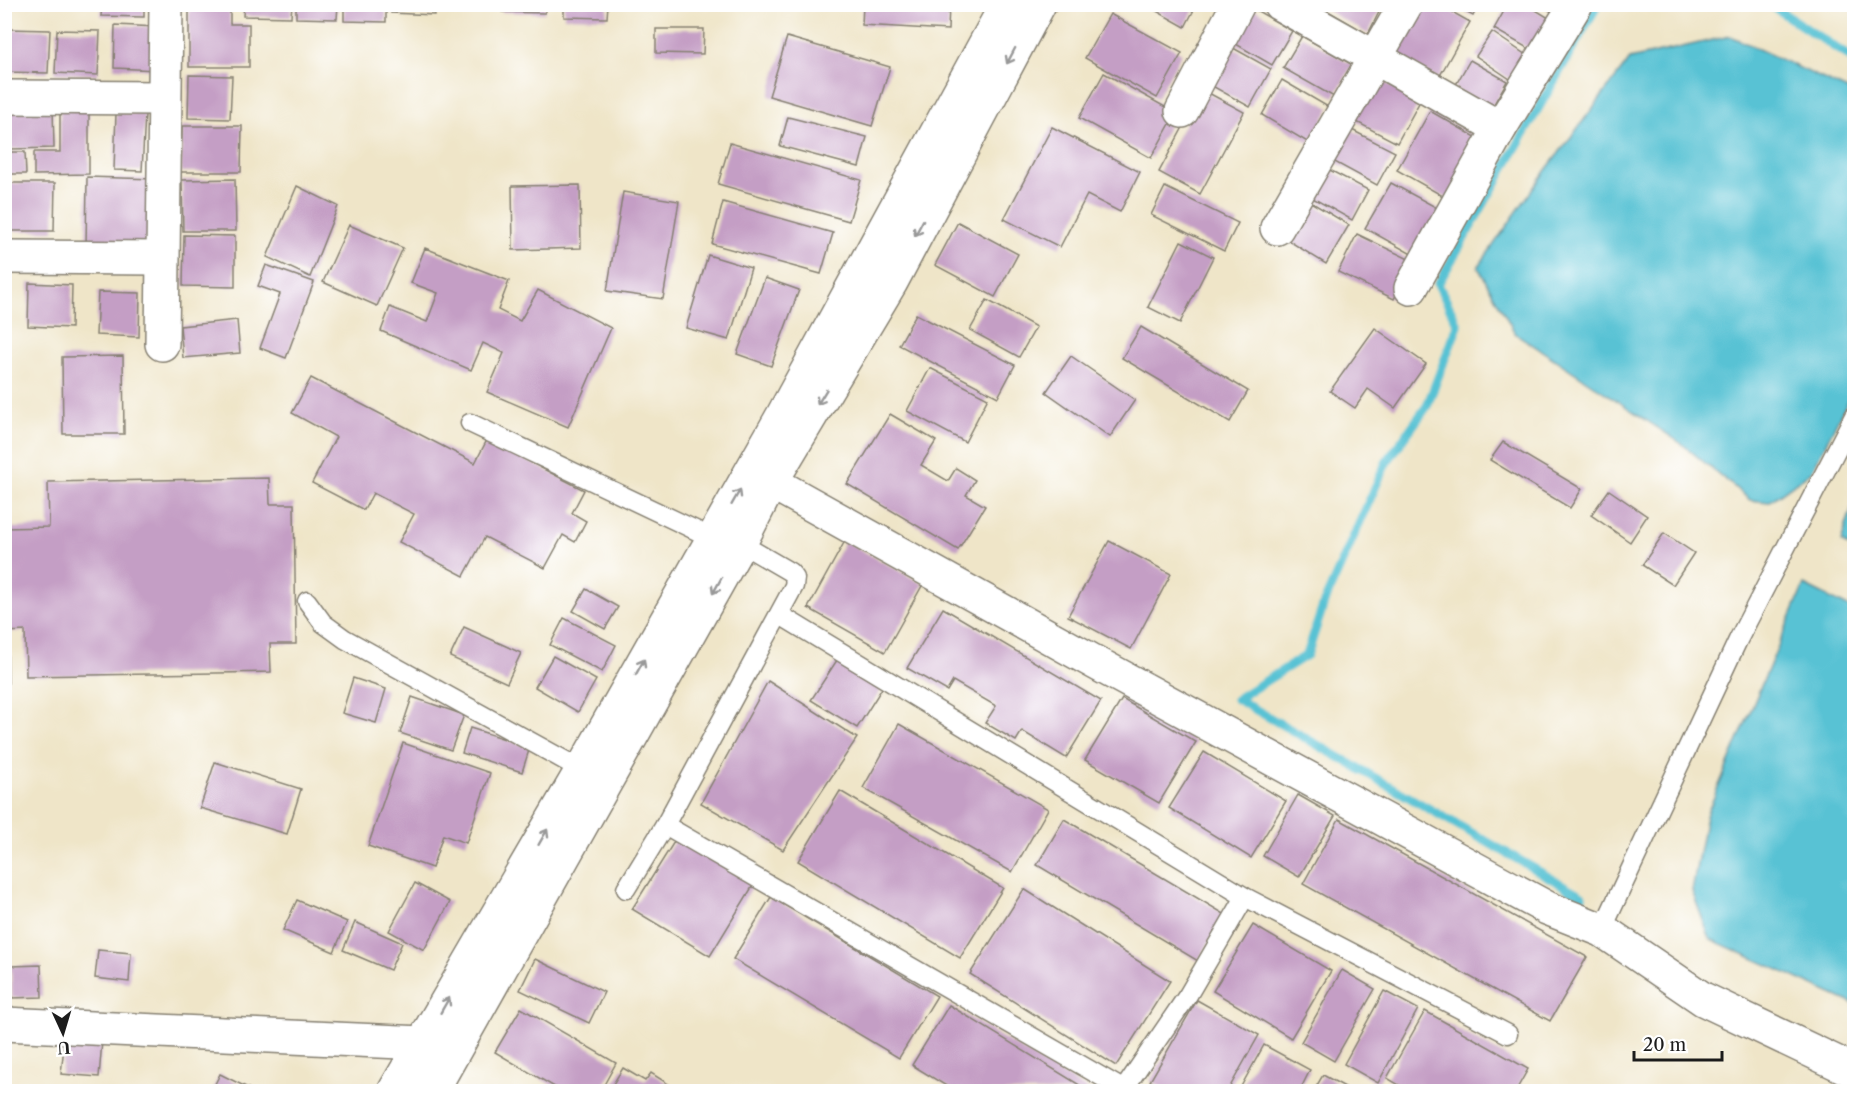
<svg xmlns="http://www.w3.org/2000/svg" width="1859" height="1096" viewBox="0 0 1859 1096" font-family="'Libre Caslon Text',serif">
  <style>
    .water { fill: #58c2d4; stroke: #3a6f78; stroke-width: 1.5 }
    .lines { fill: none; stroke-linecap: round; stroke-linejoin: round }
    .stream { stroke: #58c2d4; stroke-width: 9 }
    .building { fill: #c49ec5 }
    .lane-casing { stroke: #868072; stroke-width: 21 }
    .street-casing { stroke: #868072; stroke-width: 36 }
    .highway-casing { stroke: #868072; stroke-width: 36 }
    .lane { stroke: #fff; stroke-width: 18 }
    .street { stroke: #fff; stroke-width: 33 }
    .highway { stroke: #fff; stroke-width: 33 }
    .oneway { stroke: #999 }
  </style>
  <rect width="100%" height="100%" fill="#fff"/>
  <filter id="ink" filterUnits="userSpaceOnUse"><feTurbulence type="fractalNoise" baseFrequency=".0167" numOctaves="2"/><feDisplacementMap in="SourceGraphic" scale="12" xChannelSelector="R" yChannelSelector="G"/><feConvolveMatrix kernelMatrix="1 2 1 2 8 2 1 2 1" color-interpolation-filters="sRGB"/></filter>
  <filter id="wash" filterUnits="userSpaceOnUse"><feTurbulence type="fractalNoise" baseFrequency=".008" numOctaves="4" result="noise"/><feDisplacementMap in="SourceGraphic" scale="24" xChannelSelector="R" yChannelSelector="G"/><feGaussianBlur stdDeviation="1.35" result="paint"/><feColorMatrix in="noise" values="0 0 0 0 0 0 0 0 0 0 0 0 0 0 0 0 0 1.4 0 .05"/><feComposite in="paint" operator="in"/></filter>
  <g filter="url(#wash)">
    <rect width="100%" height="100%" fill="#efe5c8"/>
    <!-- water -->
    <g class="water">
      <polygon points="1730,36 1854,93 1854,388 1812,471 1769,502 1750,500 1682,444 1515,333 1478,267 1546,170 1630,59"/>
      <polygon points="1854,501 1854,550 1841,542"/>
      <polygon points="1804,585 1854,610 1854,1004 1710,939 1692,891 1706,816"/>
    </g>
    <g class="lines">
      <!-- stream -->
      <g class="stream">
        <polyline points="1769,4 1854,60"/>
        <polyline points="1582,896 1237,699 1307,655 1324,603 1386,463 1427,406 1458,325 1438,284 1598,4"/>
      </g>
    </g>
    <g id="blocks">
      <!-- building -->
      <g class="building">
        <polygon points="102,4 144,4 144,17 101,16"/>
        <polygon points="244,4 292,4 291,17 243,16"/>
        <polygon points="392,4 435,4 434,15 391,13"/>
        <polygon points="450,4 493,4 493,10 450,8"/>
        <polygon points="502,4 545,4 545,13 502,12"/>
        <polygon points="564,4 608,4 607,18 564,17"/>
        <polygon points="1144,4 1197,4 1185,27"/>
        <polygon points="1316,4 1383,4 1368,34"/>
        <polygon points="1420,4 1438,4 1470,22 1438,79 1392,54"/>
        <polygon points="1451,4 1479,4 1473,16"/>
        <polygon points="1508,4 1526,4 1549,18 1531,50 1494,29"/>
        <polygon points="1539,4 1559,4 1554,13"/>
        <polygon points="296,5 338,5 337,19 296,18"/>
        <polygon points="344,5 386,5 386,22 344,21"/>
        <polygon points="863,5 949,5 948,30 862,25"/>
        <polygon points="1249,6 1292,31 1272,65 1229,40"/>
        <polygon points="189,8 230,9 230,24 249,24 249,67 189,67"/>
        <polygon points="1110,14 1182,53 1157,98 1085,58"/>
        <polygon points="115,25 158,27 157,70 114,68"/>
        <polygon points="7,29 50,30 48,73 5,72"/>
        <polygon points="656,29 704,29 703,54 656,53"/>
        <polygon points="57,30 100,31 98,75 55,73"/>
        <polygon points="1492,32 1526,55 1510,79 1476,56"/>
        <polygon points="1302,36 1353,65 1334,97 1283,68"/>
        <polygon points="787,37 890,67 872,126 769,96"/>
        <polygon points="1226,44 1271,69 1250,107 1205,82"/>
        <polygon points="1470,60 1507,81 1491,109 1454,88"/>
        <polygon points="1104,73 1176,113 1151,158 1079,118"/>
        <polygon points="189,75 232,76 230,119 188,118"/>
        <polygon points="1374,77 1420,101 1397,143 1351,119"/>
        <polygon points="1282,80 1330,108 1309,143 1262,115"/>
        <polygon points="1203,90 1244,112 1200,194 1159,172"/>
        <polygon points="53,108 54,148 11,149 9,110"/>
        <polygon points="60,109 89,109 89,174 34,175 34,152 60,152"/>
        <polygon points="1430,111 1481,140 1448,199 1397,170"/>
        <polygon points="116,113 145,114 142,171 114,170"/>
        <polygon points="788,117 867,137 859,167 780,146"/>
        <polygon points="182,126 242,126 241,172 181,172"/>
        <polygon points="1052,127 1140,172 1120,212 1087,195 1060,247 1004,219"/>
        <polygon points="1348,128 1395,152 1377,185 1331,160"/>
        <polygon points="730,143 861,180 849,221 718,184"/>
        <polygon points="4,152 25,152 26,174 4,174"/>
        <polygon points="1324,167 1368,190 1352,220 1309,196"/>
        <polygon points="87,177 155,179 154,250 86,249"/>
        <polygon points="235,179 236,231 183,231 182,180"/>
        <polygon points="4,183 55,183 54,231 4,231"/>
        <polygon points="1391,183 1441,210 1415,256 1365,228"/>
        <polygon points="580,185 581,248 513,250 512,186"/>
        <polygon points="297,186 338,206 310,277 267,257"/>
        <polygon points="1165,187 1238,223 1224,251 1151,215"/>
        <polygon points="623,192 679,201 663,299 607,291"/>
        <polygon points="1304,198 1349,225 1326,264 1281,236"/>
        <polygon points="723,202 833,233 821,274 712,244"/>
        <polygon points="958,222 1018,254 995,297 935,265"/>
        <polygon points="349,225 403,248 377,306 323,282"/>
        <polygon points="1357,234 1413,261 1394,299 1338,272"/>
        <polygon points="184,235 235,236 235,287 183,286"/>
        <polygon points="1181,241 1213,257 1180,323 1148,307"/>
        <polygon points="425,248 509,281 498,310 520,321 538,290 611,328 568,427 487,392 504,353 483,343 471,370 381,331 390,307 427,322 438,293 411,283"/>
        <polygon points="708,255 751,268 729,340 686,328"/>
        <polygon points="266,265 314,282 286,358 260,348 280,294 258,286"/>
        <polygon points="765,278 799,290 771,366 737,354"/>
        <polygon points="29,283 72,285 71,328 28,326"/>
        <polygon points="98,292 140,293 139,337 96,335"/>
        <polygon points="987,300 1036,327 1019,357 970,330"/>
        <polygon points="916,314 1015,365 998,397 899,345"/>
        <polygon points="237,320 240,353 183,358 180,326"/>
        <polygon points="1141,327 1248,391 1230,422 1122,358"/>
        <polygon points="1375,328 1426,364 1395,408 1368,389 1355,408 1330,391"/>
        <polygon points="123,356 124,434 63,434 62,357"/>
        <polygon points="1071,356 1135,400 1110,437 1046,392"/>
        <polygon points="930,368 988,398 965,442 907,411"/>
        <polygon points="311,378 475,463 487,440 584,490 572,513 586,521 575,542 563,535 545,568 485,537 464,576 399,542 414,514 373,493 364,510 312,483 336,437 292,413"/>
        <polygon points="890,414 936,441 921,465 948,481 956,468 975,480 966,495 985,506 958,550 847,484"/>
        <polygon points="1503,442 1582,489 1570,508 1490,460"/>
        <polygon points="269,478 270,504 294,504 296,644 270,644 271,672 26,676 25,631 7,632 8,683 4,683 4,528 49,527 48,482"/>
        <polygon points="1609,490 1647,516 1630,542 1591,515"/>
        <polygon points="1664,533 1694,553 1673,585 1642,565"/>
        <polygon points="845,541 923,584 885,652 808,608"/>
        <polygon points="1109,541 1171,574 1131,649 1068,616"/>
        <polygon points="586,589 618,607 605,629 573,611"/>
        <polygon points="943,608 1101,701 1066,758 1022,731 1016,741 985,723 996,706 953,681 947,691 907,668"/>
        <polygon points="564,618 616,645 602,672 550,645"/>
        <polygon points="464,627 521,653 507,683 450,657"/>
        <polygon points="553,656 596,680 578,712 535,687"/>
        <polygon points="839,657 884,685 857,728 811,700"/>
        <polygon points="353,678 386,689 376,723 342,713"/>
        <polygon points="768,681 857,738 783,850 701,803"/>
        <polygon points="412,697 464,715 451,750 400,733"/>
        <polygon points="1122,699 1196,742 1159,803 1085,760"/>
        <polygon points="899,724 1048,809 1012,872 863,788"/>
        <polygon points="470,728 530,747 522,772 462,753"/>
        <polygon points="403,743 490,773 466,843 443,835 432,868 368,846"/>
        <polygon points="1204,752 1286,801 1251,858 1169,808"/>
        <polygon points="215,762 301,789 287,834 200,808"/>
        <polygon points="840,791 1003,888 960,958 798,861"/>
        <polygon points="1298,795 1335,816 1299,877 1263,856"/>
        <polygon points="1064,819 1226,915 1198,961 1037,865"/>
        <polygon points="1339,819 1587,957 1550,1021 1303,884"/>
        <polygon points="677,837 754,884 710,956 632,909"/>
        <polygon points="415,883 450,902 424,950 389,931"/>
        <polygon points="1024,889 1170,981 1116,1066 970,974"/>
        <polygon points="771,897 937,996 899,1058 733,959"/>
        <polygon points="297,900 347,922 334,952 283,930"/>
        <polygon points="355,922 402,943 390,970 343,950"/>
        <polygon points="1253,925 1331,971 1291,1038 1213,991"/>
        <polygon points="98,950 131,953 129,982 95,978"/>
        <polygon points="535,959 604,992 589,1023 520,990"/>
        <polygon points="41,965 42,997 12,998 11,966"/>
        <polygon points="1342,970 1375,989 1334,1061 1301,1042"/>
        <polygon points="1384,991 1418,1009 1378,1083 1344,1064"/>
        <polygon points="1197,1000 1259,1035 1227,1092 1169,1092 1150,1081"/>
        <polygon points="949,1005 1091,1092 956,1092 912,1065"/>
        <polygon points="521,1008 616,1063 600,1092 563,1092 495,1052"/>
        <polygon points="1425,1011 1528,1069 1515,1092 1411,1092 1387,1078"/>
        <polygon points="65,1037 102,1041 99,1077 61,1074"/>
        <polygon points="1264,1045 1310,1070 1299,1092 1238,1092"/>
        <polygon points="623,1068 645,1081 651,1073 681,1092 608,1092"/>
        <polygon points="220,1074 256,1092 211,1092"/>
        <polygon points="1323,1075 1354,1092 1313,1092"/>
      </g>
    </g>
  </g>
  <g filter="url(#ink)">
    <use href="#blocks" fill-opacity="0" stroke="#868072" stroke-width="1.5"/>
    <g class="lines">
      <defs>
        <g id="lane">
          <polyline points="470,423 712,538"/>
          <polyline points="307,601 323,623 345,639 582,770"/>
          <polyline points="780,615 1245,897 1508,1034"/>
          <polyline points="665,825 1128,1092"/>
          <polyline points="626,889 665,825 794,586 795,578 790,572 740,543"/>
          <polyline points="1602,930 1738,640 1854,416"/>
          <polyline points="1124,1089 1188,995 1245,897"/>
        </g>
        <g id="street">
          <polyline points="1280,4 1500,128"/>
          <polyline points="4,97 164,98"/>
          <polyline points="1182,111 1238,4"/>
          <polyline points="1277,228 1406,4"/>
          <polyline points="4,257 162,258"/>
          <polyline points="1411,288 1500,128 1576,4"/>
          <polyline points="162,344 166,4"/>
          <polyline points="771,482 1096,663 1547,908 1602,930 1703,999 1854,1071"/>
          <polyline points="4,1024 423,1043"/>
        </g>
        <g id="highway">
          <polyline points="394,1092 582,770 782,417 1007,4"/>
          <polyline points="431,1092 740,543 771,482 891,282 1039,4"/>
        </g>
      </defs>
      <!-- lane casing -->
      <use href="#lane" class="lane-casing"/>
      <!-- street casing -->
      <use href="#street" class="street-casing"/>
      <!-- highway casing -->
      <use href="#highway" class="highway-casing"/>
      <!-- lane -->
      <use href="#lane" class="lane"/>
      <!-- street -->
      <use href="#street" class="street"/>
      <!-- highway -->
      <use href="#highway" class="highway"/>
    </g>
    <!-- one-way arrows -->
    <defs><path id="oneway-shaft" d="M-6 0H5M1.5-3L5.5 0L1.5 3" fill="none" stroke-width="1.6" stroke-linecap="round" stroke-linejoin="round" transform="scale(1.5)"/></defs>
    <g class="oneway">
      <use href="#oneway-shaft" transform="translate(1011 56) rotate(118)"/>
      <use href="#oneway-shaft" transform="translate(919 228) rotate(118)"/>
      <use href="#oneway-shaft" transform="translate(822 397) rotate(121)"/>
      <use href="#oneway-shaft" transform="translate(736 497) rotate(-60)"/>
      <use href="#oneway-shaft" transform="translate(717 586) rotate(119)"/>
      <use href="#oneway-shaft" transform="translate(640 667) rotate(-61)"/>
      <use href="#oneway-shaft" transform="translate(543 837) rotate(-60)"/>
      <use href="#oneway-shaft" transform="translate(445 1005) rotate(-60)"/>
    </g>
  </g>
  <!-- margin -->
  <rect width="1859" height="1096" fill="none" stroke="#fff" stroke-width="24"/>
  <!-- north arrow -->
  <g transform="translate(63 1033) rotate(176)" stroke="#ffffff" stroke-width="4.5" paint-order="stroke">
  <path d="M0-4.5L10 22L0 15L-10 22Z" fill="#1c1c1c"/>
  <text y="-9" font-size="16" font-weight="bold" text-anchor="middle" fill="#1c1c1c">U</text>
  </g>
  <!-- scale -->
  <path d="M1634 1051v9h88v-9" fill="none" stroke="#1c1c1c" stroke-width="3"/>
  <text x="1643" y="1051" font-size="18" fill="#1c1c1c" stroke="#ffffff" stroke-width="4.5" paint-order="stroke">20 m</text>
</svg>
